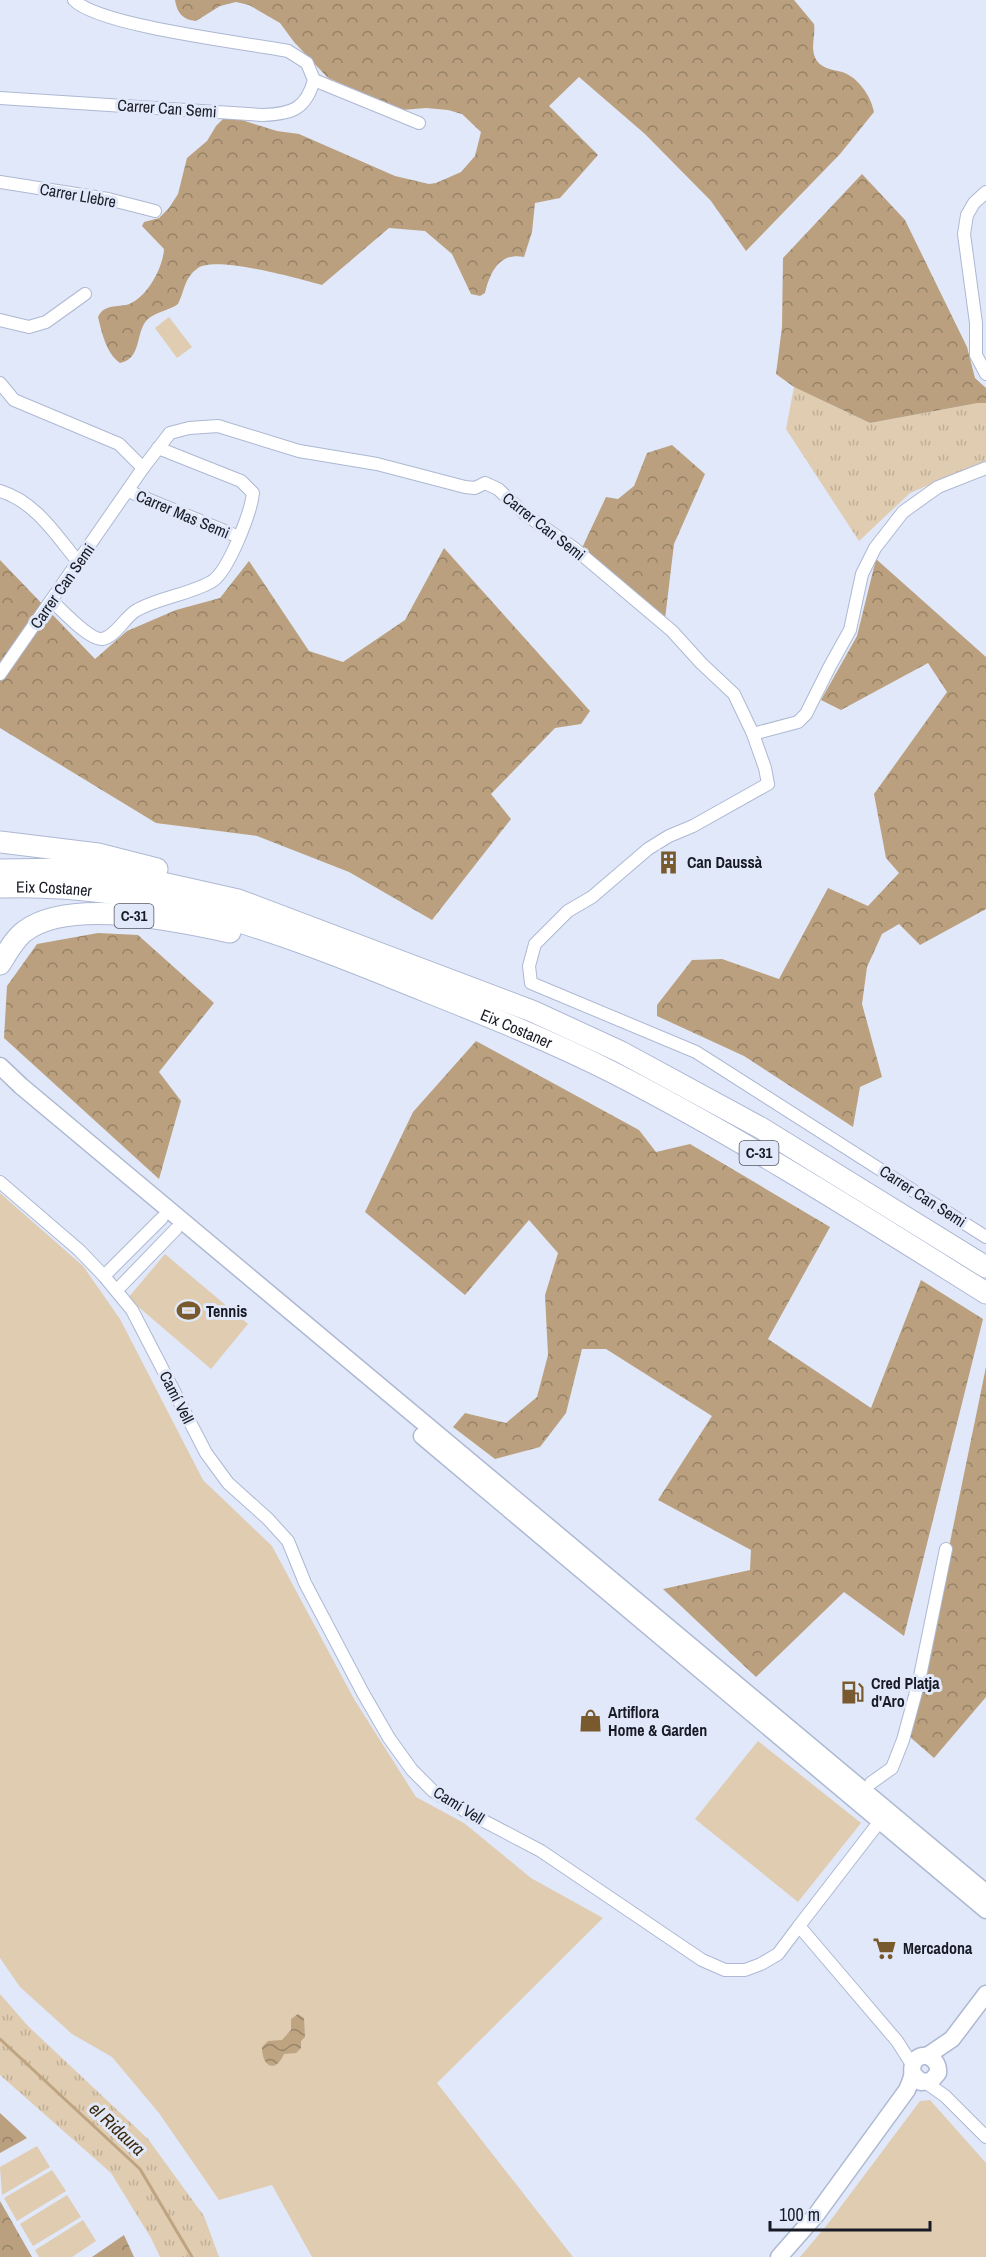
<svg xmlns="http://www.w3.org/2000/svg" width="986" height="2257" viewBox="0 0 986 2257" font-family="'Archivo Narrow',sans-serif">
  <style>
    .grass { fill: url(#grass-tufts) }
    .forest { fill: url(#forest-crowns) }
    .green { fill: #e0ccb1 }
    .water { fill: url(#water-waves) }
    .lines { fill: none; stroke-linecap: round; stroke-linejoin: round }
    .stream { stroke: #bea481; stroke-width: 3 }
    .street-casing { stroke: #adb8d3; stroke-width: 14 }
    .secondary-casing { stroke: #adb8d3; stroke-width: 19 }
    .highway-casing { stroke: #adb8d3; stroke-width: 23 }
    .street { stroke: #fff; stroke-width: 12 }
    .secondary { stroke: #fff; stroke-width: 16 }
    .highway { stroke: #fff; stroke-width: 21 }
    .labels { text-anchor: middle; stroke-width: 6; stroke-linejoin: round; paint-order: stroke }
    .shield { fill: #e1e8f9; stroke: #545865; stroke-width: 1.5 }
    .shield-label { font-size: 15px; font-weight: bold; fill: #181b25 }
    .street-label { font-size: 16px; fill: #181b25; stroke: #e1e8f9 }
    .poi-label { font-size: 16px; font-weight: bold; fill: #181b25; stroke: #e1e8f9; text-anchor: start }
    .water-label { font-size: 18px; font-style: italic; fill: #3c290b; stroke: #e1e8f9 }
  </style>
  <defs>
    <pattern id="grass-tufts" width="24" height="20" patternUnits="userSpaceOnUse" patternTransform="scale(1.5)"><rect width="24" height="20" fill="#e0ccb1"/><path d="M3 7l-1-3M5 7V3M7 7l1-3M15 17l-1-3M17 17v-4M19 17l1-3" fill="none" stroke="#bfaf98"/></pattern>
    <pattern id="forest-crowns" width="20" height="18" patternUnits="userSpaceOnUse" patternTransform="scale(1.5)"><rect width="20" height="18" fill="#baa07e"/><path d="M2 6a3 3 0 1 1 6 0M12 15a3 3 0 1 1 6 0" fill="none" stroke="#968267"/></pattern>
    <pattern id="water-waves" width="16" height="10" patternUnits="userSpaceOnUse" patternTransform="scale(1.5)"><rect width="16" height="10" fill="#bea481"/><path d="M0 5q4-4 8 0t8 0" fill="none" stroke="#998569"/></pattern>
  </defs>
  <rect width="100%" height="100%" fill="#e1e8f9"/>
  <!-- grass -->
  <g class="grass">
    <polygon points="794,387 870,423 978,403 986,403 986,461 910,493 859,541 786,429"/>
    <polygon points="0,1994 28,2026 148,2139 204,2216 219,2257 160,2257 151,2238 111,2173 0,2075"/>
  </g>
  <!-- forest -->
  <g class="forest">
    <path d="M 175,0 L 794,0 L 814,24 C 816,36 809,49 817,61 C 823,69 834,70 842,72 C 858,77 871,96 874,112 L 840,154 L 746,251 L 711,201 L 645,134 L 579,77 L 549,106 L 598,155 L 560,198 L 535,203 L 532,232 L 524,257 C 499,252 490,273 485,293 L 480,296 L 471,294 L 452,254 L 425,231 L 389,228 L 322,285 C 299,279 216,255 198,268 C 184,278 185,290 178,304 C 167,312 151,312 144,324 C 136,338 140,359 120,363 C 106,353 102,333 98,317 C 104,305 114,307 126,305 C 146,300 163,268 164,249 L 142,226 L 144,222 L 159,218 L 169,208 L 178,194 L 187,158 L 207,141 L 216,126 L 224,118 L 235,118 L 277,131 L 299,134 L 395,176 L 429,184 L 436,183 L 461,172 L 475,156 L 481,132 L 462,114 L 448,110 L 426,108 L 402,110 L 328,78 L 294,42 L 280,23 L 249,5 L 236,2 L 220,6 L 196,21 C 183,20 177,13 175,0 Z"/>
    <polygon points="862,174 905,220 967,347 975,378 986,388 986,403 978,403 870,423 794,387 776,374 782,327 783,258"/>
    <polygon points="672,445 705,474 674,544 665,619 582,548 606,497 618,499 634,486 647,453"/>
    <polygon points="444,548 590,711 581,724 555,728 491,794 511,819 432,920 349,872 257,836 156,823 0,728 0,560 95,659 127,631 176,610 220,598 249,561 309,651 343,662 405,620"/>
    <polygon points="876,559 986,657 986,909 920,945 899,924 882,934 867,967 862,1004 882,1077 860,1087 853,1127 744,1056 657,1016 657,1005 692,960 722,959 779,979 828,888 868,906 899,873 886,858 874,794 947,692 928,663 841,710 821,700 857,636"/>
    <polygon points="98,933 138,935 214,1003 159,1072 181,1101 159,1179 4,1038 7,986 37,944"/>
    <polygon points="476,1041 639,1130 656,1152 690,1144 830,1227 768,1339 871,1408 921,1280 983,1319 904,1636 844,1592 756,1677 663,1589 750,1570 751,1550 658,1500 712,1416 606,1349 582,1349 566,1413 540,1447 495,1459 453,1427 465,1413 506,1423 537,1397 548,1355 545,1295 558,1253 529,1220 465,1295 365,1212 413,1112"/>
    <polygon points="986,1367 986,1697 934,1758 910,1737"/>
    <polygon points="0,2113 27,2138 0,2153"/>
    <polygon points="0,2201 32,2257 0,2257"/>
    <polygon points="124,2235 134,2257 92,2257"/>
  </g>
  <!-- green -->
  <g class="green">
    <polygon points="169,317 192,347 177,358 155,328"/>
    <polygon points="0,1193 83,1266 120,1319 203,1480 272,1546 354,1699 416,1797 464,1823 531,1878 603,1918 437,2083 573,2257 312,2257 272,2185 219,2200 159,2113 112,2057 72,2034 20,1987 0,1958"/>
    <polygon points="165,1254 248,1324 211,1369 128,1298"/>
    <polygon points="758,1741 861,1823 798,1902 695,1819"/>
    <polygon points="930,2100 986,2163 986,2257 800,2257 827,2225 920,2101"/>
    <polygon points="37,2146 50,2167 2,2195 0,2167"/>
    <polygon points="52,2170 66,2191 17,2221 4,2198"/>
    <polygon points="67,2195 81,2217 33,2246 20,2224"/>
    <polygon points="83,2220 96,2241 72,2257 39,2257 35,2250"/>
  </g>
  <!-- water -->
  <path class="water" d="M 298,2014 L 304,2018 L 305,2037 L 301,2041 L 301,2048 L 296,2053 L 284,2054 C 276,2073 262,2068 262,2047 L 268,2041 L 282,2040 L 291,2030 L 291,2019 Z"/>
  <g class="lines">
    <!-- stream -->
    <polyline class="stream" points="0,2039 140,2169 192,2257"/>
    <defs>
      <g id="street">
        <polyline points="314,80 419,123"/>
        <path d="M 0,98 L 263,115 C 292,114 306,109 314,80 L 307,63 L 288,51 C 246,43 99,26 74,0"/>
        <polyline points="0,182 108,199 155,211"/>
        <polyline points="986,192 974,203 967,215 964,234 976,323 976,355 986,374"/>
        <polyline points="0,320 29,327 46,322 85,294"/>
        <polyline points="0,383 14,400 119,444 143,468"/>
        <path d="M 0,491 C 36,502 56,535 79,563"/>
        <polyline points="128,491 239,537"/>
        <path d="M 52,601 C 62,610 89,640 102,639 C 116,637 125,616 137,610 C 160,597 188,595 211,582 C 228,573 251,512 253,493 L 241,481 L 158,448"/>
        <polyline points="0,674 143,468 170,433 189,428 218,426 299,451 377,464 465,487 475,488 485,483 498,489 525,514 575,549 672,631 701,663 734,694 753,734 765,768 768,784 693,826 669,836 648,849 592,897 568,911 535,944 529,966 531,983 696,1052 986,1237"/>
        <polyline points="753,734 798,722 806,714 830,666 850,630 862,574 875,548 903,512 938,487 986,468"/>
        <polyline points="0,1182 79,1250 104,1276 132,1310 206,1453 228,1483 268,1519 288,1541 305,1583 363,1693 389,1738 412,1770 433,1791 465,1811 541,1851 702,1960 725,1970 745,1970 761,1964 778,1954 799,1926 897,2041 913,2066"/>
        <polyline points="104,1276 162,1218"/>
        <polyline points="117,1290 176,1229"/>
        <polyline points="871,1783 892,1768 903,1740 919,1681 946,1549"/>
        <polyline points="799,1926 880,1821"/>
        <polyline points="925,2082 945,2096 986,2137"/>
      </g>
      <g id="secondary">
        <polyline points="0,1066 21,1086 986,1893"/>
        <polyline points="422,1436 986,1910"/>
        <polyline points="927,2056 952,2039 986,1994"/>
        <path d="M 779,2257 L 816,2215 L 907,2090 C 909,2085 911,2081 912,2076 C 913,2072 911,2067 914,2062 C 923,2048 940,2060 938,2073 L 931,2081 L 921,2082 L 913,2074"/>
      </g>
      <g id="highway">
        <polyline points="0,842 98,854 157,869"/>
        <polyline points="0,870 75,869 140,878 238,900 532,1011 621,1052 761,1128 986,1267"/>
        <path id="s1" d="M 0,887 C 144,882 267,927 398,980 C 470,1009 543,1037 612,1072 C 741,1138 863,1216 986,1293"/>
        <path d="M 0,964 C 7,953 15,938 25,931 C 70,897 179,921 230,932"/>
      </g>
    </defs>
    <!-- street casing -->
    <use href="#street" class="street-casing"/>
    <!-- secondary casing -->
    <use href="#secondary" class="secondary-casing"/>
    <!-- highway casing -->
    <use href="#highway" class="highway-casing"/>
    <!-- street -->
    <use href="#street" class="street"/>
    <!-- secondary -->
    <use href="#secondary" class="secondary"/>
    <!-- highway -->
    <use href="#highway" class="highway"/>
  </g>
  <!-- icons -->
  <defs>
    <symbol id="building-bare" viewBox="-9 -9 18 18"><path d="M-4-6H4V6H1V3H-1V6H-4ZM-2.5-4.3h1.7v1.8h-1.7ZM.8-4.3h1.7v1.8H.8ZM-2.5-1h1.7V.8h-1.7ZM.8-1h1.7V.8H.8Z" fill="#785a2e" stroke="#e1e8f9" stroke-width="2.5" paint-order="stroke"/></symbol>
    <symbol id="stadium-bare" viewBox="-9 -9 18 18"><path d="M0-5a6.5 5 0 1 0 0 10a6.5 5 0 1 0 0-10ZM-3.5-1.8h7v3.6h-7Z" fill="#785a2e" stroke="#e1e8f9" stroke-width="2.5" paint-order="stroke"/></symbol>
    <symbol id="fuel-bare" viewBox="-9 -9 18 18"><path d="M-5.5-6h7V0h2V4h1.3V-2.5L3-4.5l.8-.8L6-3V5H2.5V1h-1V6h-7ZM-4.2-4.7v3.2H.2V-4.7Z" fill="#785a2e" stroke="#e1e8f9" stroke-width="2.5" paint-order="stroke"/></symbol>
    <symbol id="shop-bare" viewBox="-9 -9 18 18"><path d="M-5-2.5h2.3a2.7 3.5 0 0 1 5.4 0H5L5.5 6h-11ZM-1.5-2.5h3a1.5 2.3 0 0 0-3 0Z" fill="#785a2e" stroke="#e1e8f9" stroke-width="2.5" paint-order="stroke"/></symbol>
    <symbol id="supermarket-bare" viewBox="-9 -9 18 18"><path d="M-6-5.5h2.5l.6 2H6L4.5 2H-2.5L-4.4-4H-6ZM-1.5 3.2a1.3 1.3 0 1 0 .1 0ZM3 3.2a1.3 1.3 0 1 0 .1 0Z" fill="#785a2e" stroke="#e1e8f9" stroke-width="2.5" paint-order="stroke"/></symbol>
  </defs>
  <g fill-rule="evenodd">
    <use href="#building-bare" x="652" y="846" width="33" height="33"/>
    <use href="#stadium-bare" x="172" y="1294" width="33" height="33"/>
    <use href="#fuel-bare" x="836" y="1676" width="33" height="33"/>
    <use href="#shop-bare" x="574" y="1704" width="33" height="33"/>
    <use href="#supermarket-bare" x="868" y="1932" width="33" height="33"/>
  </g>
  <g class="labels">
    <!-- shield labels -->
    <g class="shield">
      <rect x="114.5" y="904" width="39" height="24" rx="4.5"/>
      <rect x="739.5" y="1141" width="39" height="24" rx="4.5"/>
    </g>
    <g class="shield-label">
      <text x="134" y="921">C-31</text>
      <text x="759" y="1158">C-31</text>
    </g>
    <!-- street labels -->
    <g class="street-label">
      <text transform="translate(167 108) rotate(4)" y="6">Carrer Can Semi</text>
      <text transform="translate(78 195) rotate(10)" y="6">Carrer Llebre</text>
      <text transform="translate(183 514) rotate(23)" y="6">Carrer Mas Semi</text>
      <text transform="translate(544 526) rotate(38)" y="6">Carrer Can Semi</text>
      <text transform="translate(62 586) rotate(-55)" y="6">Carrer Can Semi</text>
      <text dy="6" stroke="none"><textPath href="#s1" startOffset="54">Eix Costaner</textPath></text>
      <text dy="6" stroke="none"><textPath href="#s1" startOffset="540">Eix Costaner</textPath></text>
      <text transform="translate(923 1196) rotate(33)" y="6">Carrer Can Semi</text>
      <text transform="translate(177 1397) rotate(63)" y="6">Camí Vell</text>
      <text transform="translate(459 1805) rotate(32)" y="6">Camí Vell</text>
    </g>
    <!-- poi labels -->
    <g class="poi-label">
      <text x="687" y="868">Can Daussà</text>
      <text x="206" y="1317">Tennis</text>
      <text x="871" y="1689">Cred Platja<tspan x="871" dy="18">d'Aro</tspan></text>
      <text x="608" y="1718">Artiflora<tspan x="608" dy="18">Home &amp; Garden</tspan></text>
      <text x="903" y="1954">Mercadona</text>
    </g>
    <!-- water labels -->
    <g class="water-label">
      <text transform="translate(117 2129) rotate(43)" y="6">el Ridaura</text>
    </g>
  </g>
  <!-- scale -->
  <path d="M770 2221v9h160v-9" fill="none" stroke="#181b25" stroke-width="3"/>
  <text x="779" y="2221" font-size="18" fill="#181b25" stroke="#e1e8f9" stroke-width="4.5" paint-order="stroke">100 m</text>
</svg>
